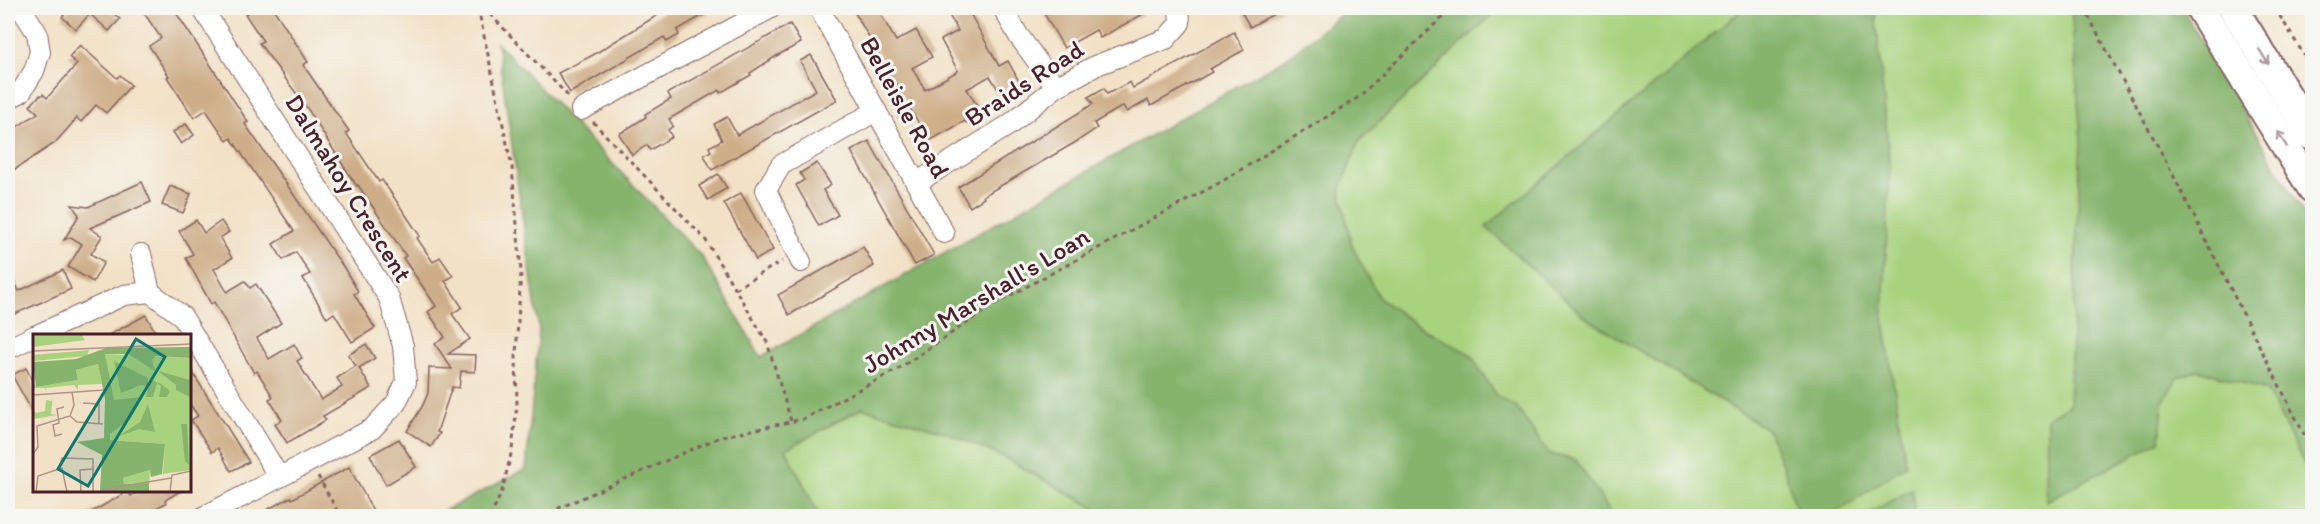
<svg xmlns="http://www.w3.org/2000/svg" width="2320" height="524" viewBox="0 0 2320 524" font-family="Itim,sans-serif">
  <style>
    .green { fill: #a9d27e; stroke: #7a7854; stroke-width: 1.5 }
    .forest { fill: #86b46d; stroke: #686a4c; stroke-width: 1.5 }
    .building { fill: #ceae88 }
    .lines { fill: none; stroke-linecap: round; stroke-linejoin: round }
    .minor-casing { stroke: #856361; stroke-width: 22 }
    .highway-casing { stroke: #856361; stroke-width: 32 }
    .path { stroke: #856361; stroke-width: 3; stroke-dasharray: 4.5 4.5; stroke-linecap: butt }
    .minor { stroke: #fff; stroke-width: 20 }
    .highway { stroke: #fff; stroke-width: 28 }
    .oneway { stroke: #ae9aa0 }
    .labels { text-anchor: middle; stroke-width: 6; stroke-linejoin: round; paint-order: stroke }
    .street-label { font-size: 26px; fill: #4a1f2b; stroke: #f6f6f2 }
    .inset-road { fill: none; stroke: #af9388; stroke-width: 1.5 }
    .view { fill: #0f766e; fill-opacity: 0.15; stroke: #0f766e; stroke-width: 3 }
    .inset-edge { fill: none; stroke: #4a1f2b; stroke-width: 3 }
  </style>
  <rect width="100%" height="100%" fill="#f6f6f2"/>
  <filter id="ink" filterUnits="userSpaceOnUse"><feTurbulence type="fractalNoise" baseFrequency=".0167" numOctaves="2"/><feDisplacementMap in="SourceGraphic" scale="12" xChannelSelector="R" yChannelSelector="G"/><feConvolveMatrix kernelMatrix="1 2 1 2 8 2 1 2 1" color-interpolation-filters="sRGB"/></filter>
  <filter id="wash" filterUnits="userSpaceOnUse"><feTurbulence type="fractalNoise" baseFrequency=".008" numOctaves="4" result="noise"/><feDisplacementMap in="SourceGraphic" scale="24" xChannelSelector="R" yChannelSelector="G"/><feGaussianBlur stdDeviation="1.35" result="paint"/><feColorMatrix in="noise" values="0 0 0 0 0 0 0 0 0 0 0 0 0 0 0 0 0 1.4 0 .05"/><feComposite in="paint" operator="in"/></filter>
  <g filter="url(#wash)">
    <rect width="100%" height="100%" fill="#f2e1c6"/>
    <!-- green -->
    <polygon class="green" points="1499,8 2071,8 2312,479 2312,516 819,516 786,449 1359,141"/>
    <!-- forest -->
    <g class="forest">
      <polygon points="1349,8 1499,8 1359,141 1340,190 1352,246 1379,298 1418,326 1470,354 1498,397 1516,406 1549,454 1576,460 1613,516 1113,516 1103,513 1003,457 948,433 862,408 786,449 819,516 434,516 526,469 539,330 497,43 702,257 761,357 1285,59"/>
      <polygon points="1744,8 1875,8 1890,167 1883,315 1906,465 1831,516 1798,516 1785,471 1768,430 1586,318 1486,227"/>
      <polygon points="2071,8 2182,8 2312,228 2312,479 2267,390 2198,370 2177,378 2163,402 2160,441 2046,501 2047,418 2069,405 2081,140"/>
      <polygon points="1912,489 1915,516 1865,516"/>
    </g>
    <g id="blocks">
      <!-- building -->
      <g class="building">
        <polygon points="71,8 107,8 120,19 109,31 90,14 76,29 62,17"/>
        <polygon points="152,8 173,8 248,122 245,124 344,268 358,291 354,294 375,328 352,342 334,313 327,318 303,278 310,274 296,252 283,260 273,244 294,231 231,138 227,141 206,110 194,118 167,77 169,76 149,46 161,38 144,13"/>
        <polygon points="255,8 273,8 308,62 303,65 349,131 346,133 379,182 382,180 391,193 420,236 417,238 433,262 440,257 453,276 445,281 462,307 452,314 470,339 448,354 476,355 475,372 461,371 459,388 452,387 437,432 440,433 431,447 407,431 423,405 428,393 429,368 452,369 435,344 445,337 428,312 436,306 403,258 406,256 358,185 357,186 348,173 307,108 259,43 263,41 245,14"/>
        <polygon points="669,8 716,8 677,30 679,35 667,42 664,37 570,93 558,73 593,55"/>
        <polygon points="852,8 877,8 896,41 916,30 932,57 912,68 925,90 958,71 941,40 958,31 945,8 967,8 999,66 1008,61 1021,85 1002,96 990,76 967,89 982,114 966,123 965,121 929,141"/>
        <polygon points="1041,8 1154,8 1100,38 1096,30 1064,48"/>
        <polygon points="1239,8 1285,8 1250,27"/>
        <polygon points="790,24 801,43 778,55 750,73 751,75 720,93 719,90 669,119 673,126 668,130 672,137 650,150 647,145 632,155 619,134 646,117 645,114 671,99 668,93"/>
        <polygon points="1234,32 1244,50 1210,69 1212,72 1151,106 1148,100 1127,112 1123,106 1094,123 1097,128 1076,142 983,196 984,198 970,207 958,187 1093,104 1088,97 1104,88 1107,94 1130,82 1133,88"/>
        <polygon points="80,45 117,78 120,75 131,85 106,113 96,105 81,122 77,118 55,143 8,174 8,133 38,113 30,106 40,95 41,96 43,94 47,98 77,64 69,57"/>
        <polygon points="811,55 837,100 712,170 704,155 711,151 709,147 722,140 714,124 727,117 737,135 816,90 800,61"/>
        <polygon points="186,124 194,135 181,144 173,132"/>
        <polygon points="869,141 934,255 915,265 851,151"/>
        <polygon points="817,163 831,185 823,190 838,215 819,226 796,185 804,180 800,173"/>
        <polygon points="718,174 727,188 708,200 699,186"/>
        <polygon points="142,182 151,202 90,228 102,236 91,254 104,262 93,282 68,267 82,244 71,237 64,240 79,215 72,205 88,207"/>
        <polygon points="170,186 191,194 183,213 162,205"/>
        <polygon points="741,193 773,250 756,260 724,203"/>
        <polygon points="196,220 204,233 221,221 229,232 220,238 232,258 214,269 227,292 245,281 250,288 256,284 281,323 257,338 269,359 294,344 302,358 297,361 321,400 342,387 337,378 356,366 348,355 366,344 375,358 359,368 371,388 323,416 326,420 287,443 275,424 282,420 269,399 273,397 257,371 254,373 214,302 211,304 186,258 193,254 179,231"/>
        <polygon points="863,247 874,266 789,315 778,295"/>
        <polygon points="8,266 19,291 63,270 71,289 8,317"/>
        <polygon points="146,315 157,335 109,335"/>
        <polygon points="189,367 249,462 231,471 218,448 212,452 191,420 198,416 189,403"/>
        <polygon points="26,368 34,384 34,415 12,375"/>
        <polygon points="399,439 416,467 386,485 370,455"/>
        <polygon points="349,467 376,516 255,516 291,497 292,499"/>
        <polygon points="143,489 184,489 165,500 166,503 140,516 85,516 128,491 131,496"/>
      </g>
    </g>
  </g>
  <g filter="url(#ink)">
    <use href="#blocks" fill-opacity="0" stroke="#856361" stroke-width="1.5"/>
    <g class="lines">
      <defs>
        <g id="minor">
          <polyline points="202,8 389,298 403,346 406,382 396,403 372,429 205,516"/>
          <polyline points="819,8 944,233"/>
          <polyline points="1003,8 1018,35 1056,87"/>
          <polyline points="8,99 21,92 34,71 40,52 37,33 21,8"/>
          <polyline points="581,110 771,8"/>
          <polyline points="916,183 1009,125 1056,87 1097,65 1166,39 1180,23 1179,8"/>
          <polyline points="141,254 150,292"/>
          <polyline points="801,262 766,190 781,165 876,111"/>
          <polyline points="37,335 124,295 150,292 182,316 279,477"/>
          <polyline points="8,349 34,336"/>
        </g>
        <g id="highway">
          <polyline points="2200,8 2312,188"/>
          <polyline points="2233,8 2312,136"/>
        </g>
      </defs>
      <!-- minor casing -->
      <use href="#minor" class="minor-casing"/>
      <!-- highway casing -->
      <use href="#highway" class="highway-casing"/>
      <!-- path -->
      <g class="path">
        <polyline points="478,8 512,167 521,271 516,355 517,405 512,450 502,491 491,516"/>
        <polyline points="484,8 570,98"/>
        <polyline points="2084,8 2169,167 2312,450"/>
        <polyline points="2275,8 2312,68"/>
        <polyline points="593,122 705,239 767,342 791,421"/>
        <polyline points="735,289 782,261"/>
        <polyline points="318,476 340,516"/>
        <polyline points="541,516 720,437 803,419 898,369 1000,301 1221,182 1359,97 1452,8"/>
      </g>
      <!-- minor -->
      <use href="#minor" class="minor"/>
      <!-- highway -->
      <use href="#highway" class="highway"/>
    </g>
    <!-- one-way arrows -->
    <defs><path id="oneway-shaft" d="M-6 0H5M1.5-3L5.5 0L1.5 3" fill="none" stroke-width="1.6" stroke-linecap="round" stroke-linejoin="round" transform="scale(1.5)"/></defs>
    <g class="oneway">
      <use href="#oneway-shaft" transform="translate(2264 57) rotate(58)"/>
      <use href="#oneway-shaft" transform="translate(2282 139) rotate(-122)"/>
    </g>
  </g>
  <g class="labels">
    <!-- street labels -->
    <g class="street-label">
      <text transform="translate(1024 83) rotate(-33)" y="9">Braids Road</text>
      <text transform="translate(905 107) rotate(61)" y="9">Belleisle Road</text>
      <text transform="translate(349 188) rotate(58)" y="9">Dalmahoy Crescent</text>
      <text transform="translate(976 300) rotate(-31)" y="9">Johnny Marshall's Loan</text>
    </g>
  </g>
  <!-- overview -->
  <g transform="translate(33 334)">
    <rect width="158" height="158" fill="#f2e1c6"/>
    <path d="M 0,0 L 48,0 L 52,6 L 0,13 ZM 56,16 L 54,22 L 0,27 L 0,21 ZM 72,20 L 157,24 L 157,136 L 130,140 L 132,110 L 77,106 L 79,64 ZM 65,30 L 69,50 L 45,51 L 45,56 L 41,51 L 13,54 L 14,59 L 12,54 L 0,54 L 0,46 L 3,53 L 45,46 L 43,36 ZM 20,62 L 18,80 L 24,81 L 0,85 L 0,75 L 3,79 L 12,77 L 13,66 L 19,67 ZM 117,136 L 116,149 L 91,150 L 90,144 Z" fill="#a9d27e"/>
    <path d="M 157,13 L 157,24 L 123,22 L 119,26 L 122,37 L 95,20 L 72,20 L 81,66 L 110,63 L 98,84 L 77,100 L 77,106 L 132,110 L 129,140 L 118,143 L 117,136 L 90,144 L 91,150 L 116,149 L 116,157 L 67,157 L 69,121 L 44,108 L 71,104 L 72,65 L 65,30 L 43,36 L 45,46 L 3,53 L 0,28 L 43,25 L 73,14 ZM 81,27 L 115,44 L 115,52 L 108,51 L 88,59 ZM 125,37 L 157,46 L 157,63 L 143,56 L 143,51 ZM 117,45 L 128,50 L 137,57 L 134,63 L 126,63 L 128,52 L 124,49 L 120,63 L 113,63 ZM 115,70 L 122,98 L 106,95 L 86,102 L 107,88 ZM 148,90 L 154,90 L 156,131 L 152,127 Z" fill="#86b46d"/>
    <path class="inset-road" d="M 0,17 L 158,10M 0,61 L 71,56M 50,69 L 66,70 L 66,90M 37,82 L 44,88 L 70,90M 29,100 L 22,102 L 20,91 L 26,89 L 24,75 L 31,73M 0,120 L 5,113 L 4,92 L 37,82 L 41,71 L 39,58M 26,134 L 29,124 L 60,125 L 60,158M 69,156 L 138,144M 3,158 L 5,142 L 29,134 L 34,158M 48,158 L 47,136 L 61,135M 137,158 L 139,141 L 158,137"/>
    <path class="view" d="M 103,5 L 132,23 L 55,152 L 25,135 Z"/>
    <rect width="158" height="158" class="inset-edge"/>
  </g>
  <!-- margin -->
  <rect width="2320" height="524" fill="none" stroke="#f6f6f2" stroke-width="30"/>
</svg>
